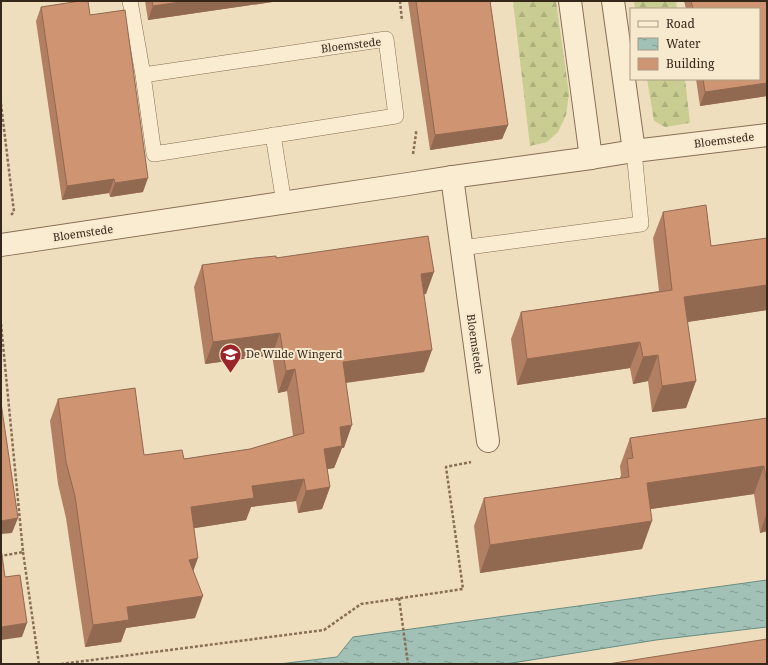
<svg xmlns="http://www.w3.org/2000/svg" width="768" height="665" viewBox="0 0 768 665" font-family="'Noto Serif',serif">
  <style>
    .forest { fill: url(#forest-firs) }
    .water { fill: url(#water-ripples); stroke: #688e83 }
    .lines { fill: none; stroke-linecap: round; stroke-linejoin: round }
    .lane-casing { stroke: #886e56; stroke-width: 16 }
    .street-casing { stroke: #886e56; stroke-width: 24 }
    .path { stroke: #886e56; stroke-width: 2.5; stroke-dasharray: 3 2; stroke-linecap: butt }
    .lane { stroke: #faecd1; stroke-width: 15 }
    .street { stroke: #faecd1; stroke-width: 22 }
    .wall { fill: #b27f62 }
    .shaded-wall { fill: #916850 }
    .building { fill: #cf9472; stroke: #916850 }
    .labels { text-anchor: middle; stroke-width: 4; stroke-linejoin: round; paint-order: stroke }
    .street-label { font-size: 11px; fill: #36271b; stroke: #f6e9cd }
    .poi-label { font-size: 11px; fill: #36271b; stroke: #f6e9cd; text-anchor: start }
  </style>
  <defs>
    <pattern id="forest-firs" width="22" height="20" patternUnits="userSpaceOnUse"><rect width="22" height="20" fill="#c9cd91"/><path d="M5 1l3.5 6h-7zM16 11l3.5 6h-7z" fill="#adb07c"/></pattern>
    <pattern id="water-ripples" width="26" height="14" patternUnits="userSpaceOnUse"><rect width="26" height="14" fill="#a1c0b6"/><path d="M2 4q2-2 4 0t4 0M15 11q2-2 4 0t4 0" fill="none" stroke="#849c93"/></pattern>
  </defs>
  <rect width="100%" height="100%" fill="#efdebd"/>
  <!-- forest -->
  <g class="forest">
    <polygon points="513,1 556,1 569,94 566,115 558,132 547,142 530,146"/>
    <polygon points="634,1 676,1 677,9 635,9"/>
    <polygon points="647,79 685,79 690,123 665,127 654,121"/>
  </g>
  <!-- water -->
  <polygon class="water" points="767,580 767,627 656,640 506,664 279,664 337,657 353,637"/>
  <g class="lines">
    <defs>
      <g id="lane">
        <polyline points="130,1 143,75 154,154 396,116 386,39 143,75"/>
        <polyline points="273,135 284,203"/>
        <polyline points="461,248 641,224 634,151"/>
      </g>
      <g id="street">
        <polyline points="570,1 591,158"/>
        <polyline points="613,1 634,151"/>
        <polyline points="452,177 488,441"/>
        <polyline points="1,245 408,184 452,177 591,158 634,151 767,135"/>
      </g>
    </defs>
    <!-- lane casing -->
    <use href="#lane" class="lane-casing"/>
    <!-- street casing -->
    <use href="#street" class="street-casing"/>
    <!-- path -->
    <g class="path">
      <polyline points="400,1 402,21"/>
      <polyline points="1,104 14,212 11,215"/>
      <polyline points="413,154 416,134 416,130"/>
      <polyline points="1,324 23,552 1,556"/>
      <polyline points="23,552 39,664"/>
      <polyline points="399,598 408,664"/>
      <polyline points="61,664 324,630 361,604 463,589 446,467 471,462"/>
    </g>
    <!-- lane -->
    <use href="#lane" class="lane"/>
    <!-- street -->
    <use href="#street" class="street"/>
  </g>
  <!-- wall -->
  <g class="wall">
    <polygon points="145,1 279,1 148,20"/>
    <polygon points="408,1 490,1 508,125 502,139 430,150"/>
    <polygon points="684,1 767,1 767,96 700,106 696,79 759,79 759,9 686,9"/>
    <polygon points="41,7 90,15 143,192 110,197 109,193 62,200 36,21"/>
    <polygon points="663,212 711,246 767,238 767,310 687,322 696,381 686,408 652,412 648,381 633,384 630,368 517,385 511,339 521,312 659,291 653,238"/>
    <polygon points="276,258 426,294 424,294 424,372 346,383 344,448 342,448 334,468 327,469 330,487 322,509 298,513 296,501 251,507 246,520 194,528 193,570 195,618 126,628 121,642 85,647 66,518 58,484 50,421 58,399 144,455 184,459 250,449 293,436 287,391 278,393 272,355 205,364 194,287 202,265"/>
    <polygon points="767,418 767,531 760,533 754,494 651,509 642,549 480,573 474,526 484,498 620,478 621,475 620,466 630,438"/>
  </g>
  <!-- shaded-wall -->
  <g class="shaded-wall">
    <polygon points="187,1 279,1 148,20 153,6"/>
    <polygon points="767,83 767,96 700,106 705,92"/>
    <polygon points="508,125 502,139 430,150 435,135"/>
    <polygon points="148,178 143,192 110,197 115,183"/>
    <polygon points="114,179 109,193 62,200 67,186"/>
    <polygon points="434,272 426,294 413,296 421,274"/>
    <polygon points="767,285 767,310 674,324 684,297"/>
    <polygon points="280,333 272,355 205,364 213,342"/>
    <polygon points="640,342 630,368 517,385 527,359"/>
    <polygon points="432,350 424,372 335,384 343,362"/>
    <polygon points="658,355 648,381 633,384 643,357"/>
    <polygon points="295,369 287,391 278,393 286,371"/>
    <polygon points="696,381 686,408 652,412 662,386"/>
    <polygon points="352,425 344,448 342,448 334,468 316,471 324,449 340,427"/>
    <polygon points="764,466 754,494 637,511 647,483"/>
    <polygon points="304,479 296,501 251,507 246,520 183,530 191,507 252,486"/>
    <polygon points="330,487 322,509 298,513 306,491"/>
    <polygon points="767,512 767,531 760,533"/>
    <polygon points="18,518 12,533 1,534 1,521"/>
    <polygon points="652,521 642,549 480,573 490,545"/>
    <polygon points="198,558 190,580 189,560"/>
    <polygon points="203,596 195,618 126,628 121,642 85,647 93,625 127,607"/>
    <polygon points="27,623 22,637 1,640 1,627"/>
  </g>
  <!-- building -->
  <g class="building">
    <polygon points="80,1 88,1 90,15 125,10 148,178 115,183 114,179 67,186 41,7"/>
    <polygon points="152,1 187,1 153,6"/>
    <polygon points="416,1 490,1 508,125 435,135"/>
    <polygon points="691,1 767,1 767,83 705,92 703,79 759,79 759,9 693,9"/>
    <polygon points="706,205 711,246 767,238 767,285 684,297 696,381 662,386 658,355 643,357 640,342 527,359 521,312 672,290 663,212"/>
    <polygon points="428,236 434,272 421,274 432,350 343,362 352,425 340,427 342,446 324,449 330,487 306,491 304,479 252,486 254,498 191,507 198,558 189,560 203,596 127,607 129,620 93,625 75,496 66,462 58,399 135,388 144,455 182,450 184,459 250,449 304,433 295,369 286,371 280,333 213,342 202,265 255,258 276,256 276,258"/>
    <polygon points="1,403 18,518 1,521"/>
    <polygon points="767,418 767,485 764,466 647,483 652,521 490,545 484,498 629,477 627,459 633,458 630,438"/>
    <polygon points="1,548 5,577 20,575 27,623 1,627"/>
    <polygon points="767,639 767,664 608,664"/>
  </g>
  <!-- icons -->
  <defs>
    <symbol id="school-pin" viewBox="-11 -11 22 30"><path d="M0 17L-7.5 6A9.5 9.5 0 1 1 7.5 6Z" fill="#99242a" stroke="#f6e9cd"/><path d="M0-5L7-2L0 1L-7-2ZM-4 1L0 2.5L4 1V4Q0 6-4 4Z" fill="#fff"/></symbol>
  </defs>
  <g fill-rule="evenodd">
    <use href="#school-pin" x="218" y="342" width="25" height="34"/>
  </g>
  <g class="labels">
    <!-- street labels -->
    <g class="street-label">
      <text transform="translate(351 45) rotate(-7)" y="4">Bloemstede</text>
      <text transform="translate(724 140) rotate(-7)" y="4">Bloemstede</text>
      <text transform="translate(83 233) rotate(-8)" y="4">Bloemstede</text>
      <text transform="translate(475 344) rotate(82)" y="4">Bloemstede</text>
    </g>
    <!-- poi labels -->
    <g class="poi-label">
      <text x="246" y="358">De Wilde Wingerd</text>
    </g>
  </g>
  <!-- border -->
  <rect width="768" height="665" fill="none" stroke="#36271b" stroke-width="4"/>
  <!-- legend -->
  <rect x="630" y="8" width="130" height="72" fill="#f6e9cd" stroke="#a99b86"/>
  <rect x="638" y="21" width="20" height="6" fill="#faecd1" stroke="#a99b86"/>
  <text x="666" y="28" font-size="12" fill="#36271b">Road</text>
  <rect x="638" y="38" width="20" height="12" fill="url(#water-ripples)" stroke="#a99b86"/>
  <text x="666" y="48" font-size="12" fill="#36271b">Water</text>
  <rect x="638" y="58" width="20" height="12" fill="#cf9472" stroke="#a99b86"/>
  <text x="666" y="68" font-size="12" fill="#36271b">Building</text>
</svg>
